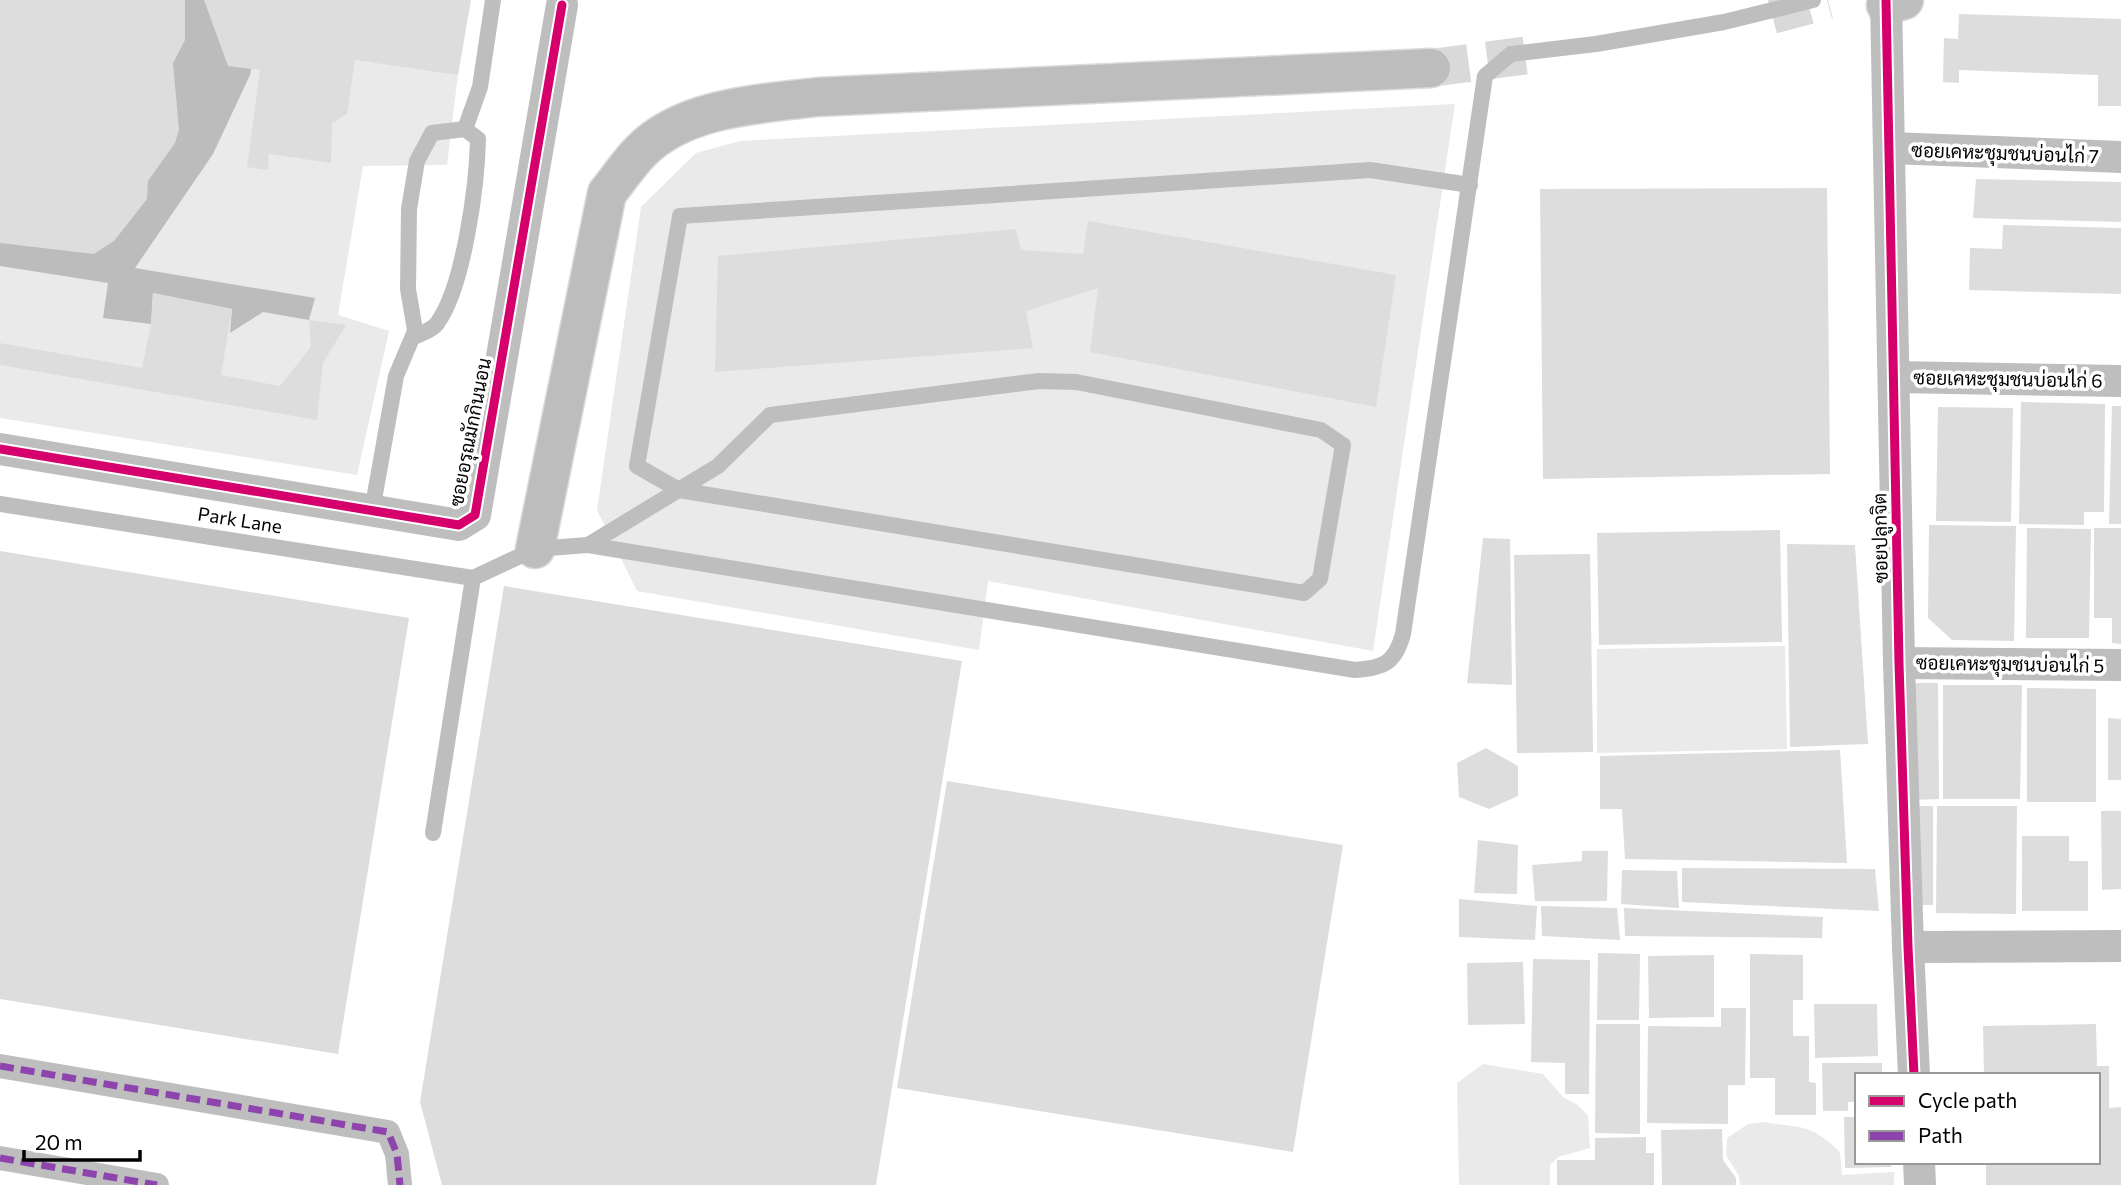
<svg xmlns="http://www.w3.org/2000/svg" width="2121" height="1185" viewBox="0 0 2121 1185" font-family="Commissioner,Sarabun,sans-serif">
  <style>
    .green { fill: #eaeaea }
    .water { fill: #bcbcbc }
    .building { fill: #ddd }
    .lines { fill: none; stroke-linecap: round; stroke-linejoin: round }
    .motorway-tunnel { stroke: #d9d9d9; stroke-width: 38; stroke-dasharray: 38 19; stroke-linecap: butt }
    .motorway-casing { stroke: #dbdbdb; stroke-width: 41 }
    .service { stroke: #bebebe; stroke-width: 16 }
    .pedestrian { stroke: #bebebe; stroke-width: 24 }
    .minor { stroke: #bebebe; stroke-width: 32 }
    .motorway { stroke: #bdbdbd; stroke-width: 38 }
    .quiet { stroke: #8e44ad; stroke-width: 7; stroke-dasharray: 14 7; stroke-linecap: butt }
    .cycleway-casing { stroke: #fff; stroke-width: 13 }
    .cycleway { stroke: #d6006c; stroke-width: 9 }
    .labels { text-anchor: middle; stroke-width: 7; stroke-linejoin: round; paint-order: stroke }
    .street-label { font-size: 19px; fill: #000; stroke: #fff }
  </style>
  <rect width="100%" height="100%" fill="#fff"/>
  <!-- green -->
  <g class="green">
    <polygon points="0,0 467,0 447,165 363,166 338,315 389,331 357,475 0,418"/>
    <polygon points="1455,104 1373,651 988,581 979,650 637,591 597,510 641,207 696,153 740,141"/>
    <polygon points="1785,646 1787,749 1597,753 1597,649"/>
    <polygon points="1483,1064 1543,1074 1563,1097 1578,1105 1588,1116 1590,1148 1558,1157 1550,1165 1550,1185 1459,1185 1457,1083"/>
    <path d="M 1763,1122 C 1803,1129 1808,1122 1840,1152 L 1842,1175 L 1894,1172 L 1894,1185 L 1740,1185 L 1739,1176 L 1726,1155 L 1727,1138 L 1748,1124 Z"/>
  </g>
  <!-- water -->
  <polygon class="water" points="0,0 265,0 250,75 213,154 135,268 315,298 309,320 263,312 230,333 232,309 153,293 151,324 103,318 108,283 0,266"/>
  <!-- building -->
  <g class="building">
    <polygon points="0,0 185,0 185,40 173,63 179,130 175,143 148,181 147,199 114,241 94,254 0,243"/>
    <polygon points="204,0 471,0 458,75 355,60 347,114 332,123 331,163 269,154 268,170 247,167 260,70 228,66"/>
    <polygon points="1959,14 2121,19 2121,106 2098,106 2098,75 1959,70 1959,83 1943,82 1944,38 1958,39"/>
    <polygon points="1976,179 2121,182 2121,222 1973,218"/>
    <polygon points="1827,188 1830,474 1543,479 1540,189"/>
    <polygon points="1088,221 1396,275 1376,407 1090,352 1098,288 1026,311 1033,348 715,372 718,256 1016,229 1021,250 1083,254"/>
    <polygon points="2003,225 2121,228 2121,294 1969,290 1970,248 2002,249"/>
    <polygon points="153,293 232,309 221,375 280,386 311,347 309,320 346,325 323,363 317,420 0,365 0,343 142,368 151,324"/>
    <polygon points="2021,402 2105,404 2104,512 2084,512 2084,525 2019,524"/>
    <polygon points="2112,406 2121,406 2121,524 2109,524"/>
    <polygon points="1938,407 2013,408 2011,522 1936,521"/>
    <polygon points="1929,525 2016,526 2014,641 1952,640 1928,618"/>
    <polygon points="2027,528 2091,529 2089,638 2026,638"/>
    <polygon points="2094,528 2121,528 2121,644 2112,643 2112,618 2094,618"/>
    <polygon points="1780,530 1782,642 1599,645 1597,533"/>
    <polygon points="1483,538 1510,539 1512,685 1467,683"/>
    <polygon points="1787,544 1855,545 1868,744 1790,747"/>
    <polygon points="0,551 409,618 338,1054 0,999"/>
    <polygon points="1590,554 1593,752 1517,753 1514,555"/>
    <polygon points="504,586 962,661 876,1185 442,1185 420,1102"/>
    <polygon points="1911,683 1938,683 1939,799 1913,800"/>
    <polygon points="1943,685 2022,685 2020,799 1943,799"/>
    <polygon points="2027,688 2096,689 2096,802 2027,802"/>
    <polygon points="2108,718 2121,719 2121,780 2108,780"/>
    <polygon points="1486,748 1518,766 1518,796 1489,809 1459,797 1457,763"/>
    <polygon points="1840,750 1847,863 1625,859 1622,809 1600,809 1600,756"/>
    <polygon points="947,781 1343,845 1293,1152 897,1088"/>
    <rect x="1914" y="806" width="19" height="99"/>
    <polygon points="1937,806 2017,806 2016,914 1936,913"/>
    <polygon points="2101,811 2121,811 2121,889 2102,890"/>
    <polygon points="2022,836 2069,836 2069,861 2088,861 2088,911 2022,911"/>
    <polygon points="1478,840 1518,845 1517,894 1474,893"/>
    <polygon points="1582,851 1608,851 1607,901 1535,901 1532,865 1582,861"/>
    <polygon points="1682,868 1875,869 1879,911 1682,902"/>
    <polygon points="1622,870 1677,871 1679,908 1621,904"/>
    <polygon points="1459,899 1537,906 1535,940 1459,937"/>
    <polygon points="1541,906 1617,908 1620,940 1542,936"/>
    <polygon points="1624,908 1823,917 1822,938 1625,936"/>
    <polygon points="1598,953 1640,954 1639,1020 1597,1020"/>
    <polygon points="1750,954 1803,955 1803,1000 1793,1000 1793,1036 1809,1036 1809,1082 1816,1083 1816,1115 1775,1115 1775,1078 1750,1078"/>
    <polygon points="1714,955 1714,1017 1649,1018 1648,956"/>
    <polygon points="1533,959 1590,960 1589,1094 1565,1094 1565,1063 1531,1062"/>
    <polygon points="1523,962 1525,1024 1468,1025 1467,963"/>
    <polygon points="1814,1004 1877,1004 1878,1056 1815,1058"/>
    <polygon points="1721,1008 1746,1008 1745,1085 1728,1085 1728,1124 1647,1123 1648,1026 1721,1027"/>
    <polygon points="1596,1024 1640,1024 1640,1134 1595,1133"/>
    <polygon points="2096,1024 2097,1066 2109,1066 2109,1108 2121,1107 2121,1185 1986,1185 1986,1162 2098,1162 2098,1075 1984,1075 1983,1026"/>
    <polygon points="1822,1063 1882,1063 1882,1075 1857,1075 1857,1102 1848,1102 1848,1111 1823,1111"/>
    <polygon points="1844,1117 1857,1117 1857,1162 1891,1162 1891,1167 1845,1168"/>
    <polygon points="1722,1129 1723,1160 1736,1178 1736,1185 1662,1185 1661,1130"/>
    <polygon points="1646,1137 1646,1153 1654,1153 1654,1185 1557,1185 1557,1160 1595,1160 1595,1138"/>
  </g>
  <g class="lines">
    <!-- motorway-tunnel -->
    <g class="motorway-tunnel">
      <polyline points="1772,15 1828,0"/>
      <polyline points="1431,68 1544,53"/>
    </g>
    <defs>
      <g id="motorway">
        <polyline points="1886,5 1904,0"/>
        <path d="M 535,549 L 607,193 C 618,180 628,164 641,151 C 684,107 759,104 817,97 L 1431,68"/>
      </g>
    </defs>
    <!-- motorway casing -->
    <use href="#motorway" class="motorway-casing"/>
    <!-- service -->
    <g class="service">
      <path d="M 465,129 L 478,139 C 477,185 464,285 438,322 C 434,329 423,333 416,336 L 408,289 L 409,209 L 417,161 L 432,133 Z"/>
      <polyline points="465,129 480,87 493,0"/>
      <polyline points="0,504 473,578"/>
      <polyline points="372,511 396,376 415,331"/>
      <polyline points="588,545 718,466 770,415 1039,381 1076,382 1321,430 1343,445 1320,579 1304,593 679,490 637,466 680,216 1370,170 1470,185"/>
      <path d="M 473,578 L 535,549 L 588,545 L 1355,670 C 1384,668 1395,663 1403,634 L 1485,76 L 1511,54 L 1596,44 L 1724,22 L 1813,0"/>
      <polyline points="433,833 473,578"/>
    </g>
    <!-- pedestrian -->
    <g class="pedestrian">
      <polyline points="0,1066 388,1132 397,1154 400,1185"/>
      <polyline points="0,1158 157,1185"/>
    </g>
    <!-- minor -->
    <g class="minor">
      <polyline points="1886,0 1899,663 1908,947 1914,1075"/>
      <polyline points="1890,148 2121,157"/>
      <polyline points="1895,377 2121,381"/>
      <polyline points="0,449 459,525 475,515 562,5"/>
      <polyline points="1899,663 2121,665"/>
      <polyline points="1908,947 2121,946"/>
      <polyline points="1919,1162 1920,1185"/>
    </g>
    <!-- motorway -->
    <use href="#motorway" class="motorway"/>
    <!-- quiet -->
    <g class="quiet">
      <polyline points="0,1066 388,1132 397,1154 400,1185"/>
      <polyline points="0,1158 157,1185"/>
    </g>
    <defs>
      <g id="cycleway">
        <polyline points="1886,0 1899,663 1908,947 1914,1075"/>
        <polyline points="0,449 459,525 475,515 562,5"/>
      </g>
    </defs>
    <!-- cycleway casing -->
    <use href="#cycleway" class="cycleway-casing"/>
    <!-- cycleway -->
    <use href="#cycleway" class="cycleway"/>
  </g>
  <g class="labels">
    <!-- street labels -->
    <g class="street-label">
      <text transform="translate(2005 153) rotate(2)" y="7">ซอยเคหะชุมชนบ่อนไก่ 7</text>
      <text transform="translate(2008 379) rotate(1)" y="7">ซอยเคหะชุมชนบ่อนไก่ 6</text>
      <text transform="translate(470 432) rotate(-79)" y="7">ซอยอรุณมักกินนอน</text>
      <text transform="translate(240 520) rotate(9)" y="7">Park Lane</text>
      <text transform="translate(1880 538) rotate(-91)" y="7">ซอยปลูกจิต</text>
      <text transform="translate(2010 664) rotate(1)" y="7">ซอยเคหะชุมชนบ่อนไก่ 5</text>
    </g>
  </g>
  <!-- legend -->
  <rect x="1855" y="1073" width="245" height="91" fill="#ffffff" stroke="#999999" stroke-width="2"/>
  <rect x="1869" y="1096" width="35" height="10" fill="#d6006c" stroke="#999999" stroke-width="2"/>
  <text x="1918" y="1108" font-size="21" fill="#000000">Cycle path</text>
  <rect x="1869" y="1131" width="35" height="10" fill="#8e44ad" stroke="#999999" stroke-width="2"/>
  <text x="1918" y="1143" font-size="21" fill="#000000">Path</text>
  <!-- scale -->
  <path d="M24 1150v10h116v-10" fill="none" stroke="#000000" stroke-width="3.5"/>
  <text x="35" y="1150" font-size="21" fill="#000000" stroke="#ffffff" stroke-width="5" paint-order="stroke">20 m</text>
</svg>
